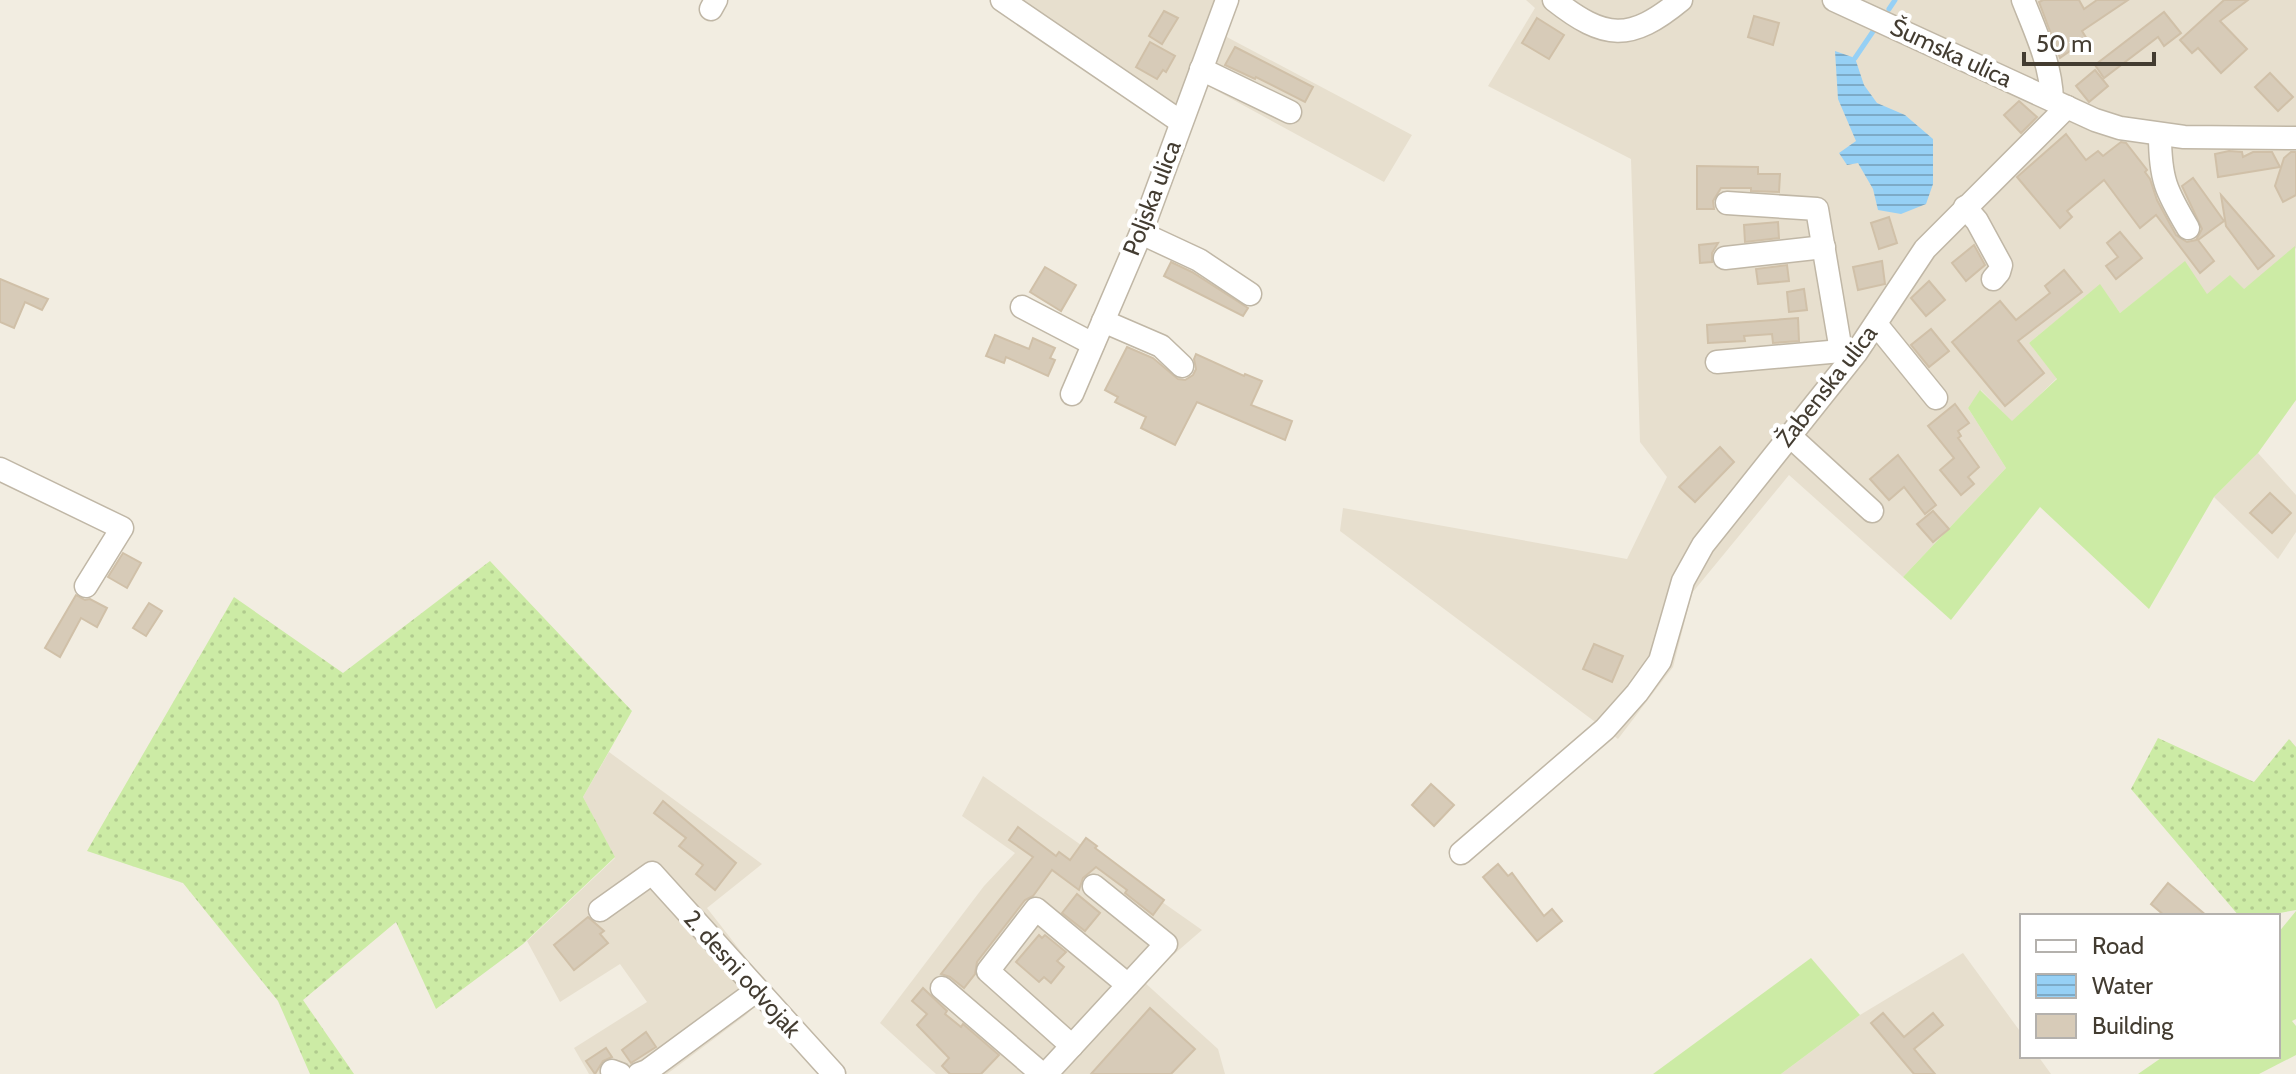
<svg xmlns="http://www.w3.org/2000/svg" width="2296" height="1074" viewBox="0 0 2296 1074" font-family="Cabin,sans-serif">
  <style>
    .residential { fill: #e7dfce }
    .grass { fill: url(#grass-dots) }
    .garden { fill: #cceba5 }
    .water { fill: url(#water-rules) }
    .lines { fill: none; stroke-linecap: round; stroke-linejoin: round }
    .stream { stroke: #96d0f5; stroke-width: 5 }
    .building { fill: #d7cbb8; stroke: #d0c0a8; stroke-width: 2 }
    .minor-casing { stroke: #c0b7a6; stroke-width: 25 }
    .minor { stroke: #fff; stroke-width: 22 }
    .labels { text-anchor: middle; stroke-width: 8; stroke-linejoin: round; paint-order: stroke }
    .street-label { font-size: 24px; fill: #433c31; stroke: #fff }
  </style>
  <defs>
    <pattern id="grass-dots" width="8" height="8" patternUnits="userSpaceOnUse" patternTransform="scale(2)"><rect width="8" height="8" fill="#cceba5"/><path d="M2 2h.1M6 6h.1" fill="none" stroke="#b0ca8e" stroke-width="1.8" stroke-linecap="round"/></pattern>
    <pattern id="water-rules" width="6" height="5" patternUnits="userSpaceOnUse" patternTransform="scale(2)"><rect width="6" height="5" fill="#96d0f5"/><path d="M0 2.5h6" fill="none" stroke="#7caac7"/></pattern>
  </defs>
  <rect width="100%" height="100%" fill="#f2ede1"/>
  <!-- residential -->
  <g class="residential">
    <polygon points="1013,0 1240,0 1223,35 1412,135 1384,182 1206,85 1193,118"/>
    <polygon points="1526,0 2296,0 2296,248 2244,289 2207,295 2185,262 2120,313 2100,285 2029,343 2057,378 2012,422 1981,390 1968,408 2006,468 1903,577 1789,475 1692,593 1673,667 1618,739 1340,531 1343,508 1627,559 1667,477 1640,442 1631,159 1488,86 1535,8"/>
    <polygon points="2258,453 2296,495 2296,532 2278,559 2214,497"/>
    <polygon points="609,752 762,864 707,908 771,990 746,1015 667,1074 589,1074 574,1048 647,1002 620,964 560,1002 527,941 615,858 583,797"/>
    <polygon points="983,776 1202,930 1143,981 1218,1049 1225,1074 936,1074 880,1023 984,886 1015,853 962,816"/>
    <polygon points="1963,953 2022,1034 2022,1056 2038,1056 2051,1074 1781,1074 1860,1015"/>
  </g>
  <!-- grass -->
  <g class="grass">
    <polygon points="490,561 632,711 583,797 615,857 523,944 436,1009 396,922 303,1000 354,1074 310,1074 278,1001 183,883 87,851 234,597 343,673"/>
    <polygon points="2158,738 2254,782 2289,739 2296,747 2296,910 2263,916 2239,916 2131,789"/>
  </g>
  <!-- garden -->
  <g class="garden">
    <polygon points="2295,246 2296,400 2258,453 2214,497 2149,609 2040,507 1951,620 1903,577 2006,468 1968,408 1980,390 2012,421 2057,379 2029,343 2100,284 2120,313 2185,261 2207,294 2230,275 2244,289"/>
    <polygon points="2296,911 2296,1019 2292,1021 2296,1026 2296,1055 2259,1074 2138,1074 2164,1056 2278,1056 2278,933"/>
    <polygon points="1811,958 1860,1015 1781,1074 1653,1074"/>
  </g>
  <!-- water -->
  <polygon class="water" points="1835,51 1855,58 1864,85 1877,103 1905,115 1933,139 1933,184 1926,204 1901,214 1878,210 1873,189 1858,163 1847,165 1839,153 1856,141 1838,99"/>
  <g class="lines">
    <!-- stream -->
    <g class="stream">
      <polyline points="1889,9 1895,0"/>
      <polyline points="1855,58 1874,30"/>
    </g>
  </g>
  <!-- building -->
  <g class="building">
    <polygon points="2043,0 2079,0 2084,9 2097,0 2128,0 2082,31 2087,39 2060,58 2039,2"/>
    <polygon points="2224,0 2248,0 2220,21 2247,49 2221,73 2198,48 2192,53 2180,40"/>
    <polygon points="1164,11 1178,18 1162,44 1149,36"/>
    <polygon points="2164,12 2181,33 2164,46 2158,37 2104,78 2095,65"/>
    <polygon points="1754,16 1779,23 1773,45 1748,37"/>
    <polygon points="1537,18 1564,35 1549,59 1522,43"/>
    <polygon points="1150,42 1175,56 1166,72 1163,70 1157,79 1136,67"/>
    <polygon points="1235,47 1313,87 1305,102 1256,77 1255,79 1225,65"/>
    <polygon points="2095,70 2108,86 2089,102 2076,86"/>
    <polygon points="2270,73 2293,97 2278,111 2255,87"/>
    <polygon points="2019,101 2037,117 2021,133 2004,115"/>
    <polygon points="2066,134 2086,160 2098,151 2103,156 2121,142 2126,143 2147,170 2145,172 2150,179 2157,200 2176,235 2187,242 2196,240 2202,229 2182,186 2193,178 2224,221 2198,240 2214,261 2200,273 2156,215 2140,228 2104,180 2067,211 2072,217 2060,228 2017,177"/>
    <polygon points="2229,151 2242,152 2243,157 2253,152 2272,152 2280,167 2218,177 2215,154"/>
    <polygon points="2291,152 2296,152 2296,195 2283,202 2275,186 2284,158"/>
    <polygon points="1697,166 1758,167 1758,174 1780,174 1779,192 1751,191 1751,188 1721,188 1713,201 1714,209 1697,209"/>
    <polygon points="2221,195 2274,256 2258,269 2226,226"/>
    <polygon points="1889,217 1897,243 1879,249 1871,223"/>
    <polygon points="1778,222 1779,238 1745,242 1744,225"/>
    <polygon points="2120,232 2142,258 2116,279 2106,266 2118,257 2107,243"/>
    <polygon points="1718,243 1712,253 1712,262 1700,263 1699,245"/>
    <polygon points="1974,245 1985,265 1966,281 1952,263"/>
    <polygon points="1882,261 1885,284 1858,290 1853,267"/>
    <polygon points="1171,262 1192,272 1248,308 1243,316 1164,276"/>
    <polygon points="1787,265 1789,281 1758,284 1756,269"/>
    <polygon points="1045,267 1076,285 1061,311 1030,292"/>
    <polygon points="2064,270 2082,292 2018,341 2044,373 2005,406 1952,342 2000,301 2016,320 2050,293 2045,286"/>
    <polygon points="0,279 48,299 42,310 25,302 14,328 0,322"/>
    <polygon points="1929,281 1945,300 1926,316 1911,298"/>
    <polygon points="1804,289 1807,310 1789,312 1787,292"/>
    <polygon points="1798,318 1799,341 1773,343 1772,334 1744,336 1745,341 1708,343 1707,325"/>
    <polygon points="1931,329 1949,351 1929,367 1911,345"/>
    <polygon points="995,335 1029,349 1033,338 1055,348 1050,358 1055,360 1048,376 1006,357 1004,363 986,356"/>
    <polygon points="1127,347 1153,358 1178,379 1185,380 1193,375 1196,369 1194,359 1196,354 1244,376 1245,374 1262,381 1251,405 1292,421 1285,440 1197,402 1175,445 1141,428 1146,417 1115,402 1118,397 1105,390"/>
    <polygon points="1955,404 1969,423 1958,431 1961,436 1958,438 1979,467 1968,477 1974,484 1961,495 1940,470 1954,458 1928,426"/>
    <polygon points="1720,447 1734,462 1695,502 1679,487"/>
    <polygon points="1898,455 1936,505 1925,514 1904,487 1889,500 1870,479"/>
    <polygon points="2270,493 2291,513 2272,533 2250,513"/>
    <polygon points="1933,511 1949,529 1933,542 1917,524"/>
    <polygon points="123,553 141,563 127,588 108,577"/>
    <polygon points="76,595 85,600 90,599 107,608 97,627 81,618 60,657 45,648"/>
    <polygon points="149,603 162,611 146,636 133,628"/>
    <polygon points="1594,644 1623,656 1612,682 1583,669"/>
    <polygon points="1431,784 1454,805 1434,826 1412,805"/>
    <polygon points="663,801 736,863 715,890 696,874 703,865 679,846 686,838 654,813"/>
    <polygon points="1018,827 1056,856 1059,852 1070,860 1086,838 1097,846 1095,848 1164,900 1153,915 1125,893 1127,890 1096,867 1083,878 1079,890 1052,870 1033,896 1025,900 977,962 975,974 964,988 950,977 941,974 1033,857 1009,840"/>
    <polygon points="1498,864 1508,876 1512,873 1544,916 1552,909 1562,921 1537,941 1483,877"/>
    <polygon points="2168,883 2207,916 2165,916 2151,904"/>
    <polygon points="1077,894 1100,913 1085,931 1062,913"/>
    <polygon points="588,917 604,931 600,934 608,943 574,970 554,945"/>
    <polygon points="1039,935 1042,938 1045,935 1066,952 1057,961 1064,967 1051,983 1044,977 1039,982 1016,962"/>
    <polygon points="923,988 947,1011 945,1014 961,1027 963,1024 999,1055 981,1074 950,1074 942,1066 949,1058 917,1025 927,1014 912,1001"/>
    <polygon points="1150,1008 1195,1049 1171,1074 1091,1074"/>
    <polygon points="1883,1013 1904,1037 1933,1013 1943,1025 1914,1049 1935,1074 1914,1074 1871,1023"/>
    <polygon points="646,1032 656,1047 631,1063 622,1050"/>
    <polygon points="606,1048 612,1057 603,1061 595,1074 586,1061"/>
  </g>
  <g class="lines">
    <defs>
      <g id="minor">
        <polyline points="1002,0 1181,122"/>
        <path d="M 1554,0 C 1605,40 1630,42 1681,0"/>
        <polyline points="1834,0 2095,120 2120,128 2184,137 2296,138"/>
        <path d="M 2023,0 C 2036,33 2051,64 2052,100"/>
        <polyline points="711,9 716,0"/>
        <polyline points="1201,69 1290,112"/>
        <path d="M 2160,135 C 2160,179 2166,191 2188,228"/>
        <polyline points="1727,203 1817,209 1841,351"/>
        <polyline points="1965,207 1977,221 2001,265 1999,272 1993,279"/>
        <polyline points="1141,233 1199,260 1250,294"/>
        <polyline points="1725,258 1824,247"/>
        <polyline points="1022,307 1093,344"/>
        <polyline points="1103,321 1161,346 1182,366"/>
        <polyline points="1876,324 1936,398"/>
        <polyline points="1717,362 1841,351 1855,353"/>
        <polyline points="1072,394 1141,233 1227,0"/>
        <polyline points="1790,436 1872,511"/>
        <polyline points="0,469 122,528 86,586"/>
        <polyline points="1461,853 1605,729 1637,693 1660,661 1683,581 1703,545 1856,353 1925,249 2067,107"/>
        <polyline points="600,910 652,873 834,1074"/>
        <polyline points="942,988 1042,1074"/>
        <polyline points="1072,1046 988,971 1036,909 1128,985"/>
        <polyline points="612,1071 620,1074"/>
        <polyline points="639,1074 647,1071 756,991"/>
        <polyline points="1046,1074 1166,944 1094,886"/>
      </g>
    </defs>
    <!-- minor casing -->
    <use href="#minor" class="minor-casing"/>
    <!-- minor -->
    <use href="#minor" class="minor"/>
  </g>
  <g class="labels">
    <!-- street labels -->
    <g class="street-label">
      <text transform="translate(1951 53) rotate(25)" y="8">Šumska ulica</text>
      <text transform="translate(1152 198) rotate(-69)" y="8">Poljska ulica</text>
      <text transform="translate(1827 386) rotate(-52)" y="8">Žabenska ulica</text>
      <text transform="translate(742 974) rotate(48)" y="8">2. desni odvojak</text>
    </g>
  </g>
  <!-- legend -->
  <rect x="2020" y="914" width="260" height="144" fill="#ffffff" stroke="#b4b1ad" stroke-width="2"/>
  <rect x="2036" y="940" width="40" height="12" fill="#ffffff" stroke="#b4b1ad" stroke-width="2"/>
  <text x="2092" y="954" font-size="24" fill="#433c31">Road</text>
  <rect x="2036" y="974" width="40" height="24" fill="url(#water-rules)" stroke="#b4b1ad" stroke-width="2"/>
  <text x="2092" y="994" font-size="24" fill="#433c31">Water</text>
  <rect x="2036" y="1014" width="40" height="24" fill="#d7cbb8" stroke="#b4b1ad" stroke-width="2"/>
  <text x="2092" y="1034" font-size="24" fill="#433c31">Building</text>
  <!-- scale -->
  <path d="M2024 52v12h130v-12" fill="none" stroke="#433c31" stroke-width="4"/>
  <text x="2036" y="52" font-size="24" fill="#433c31" stroke="#ffffff" stroke-width="6" paint-order="stroke">50 m</text>
</svg>
